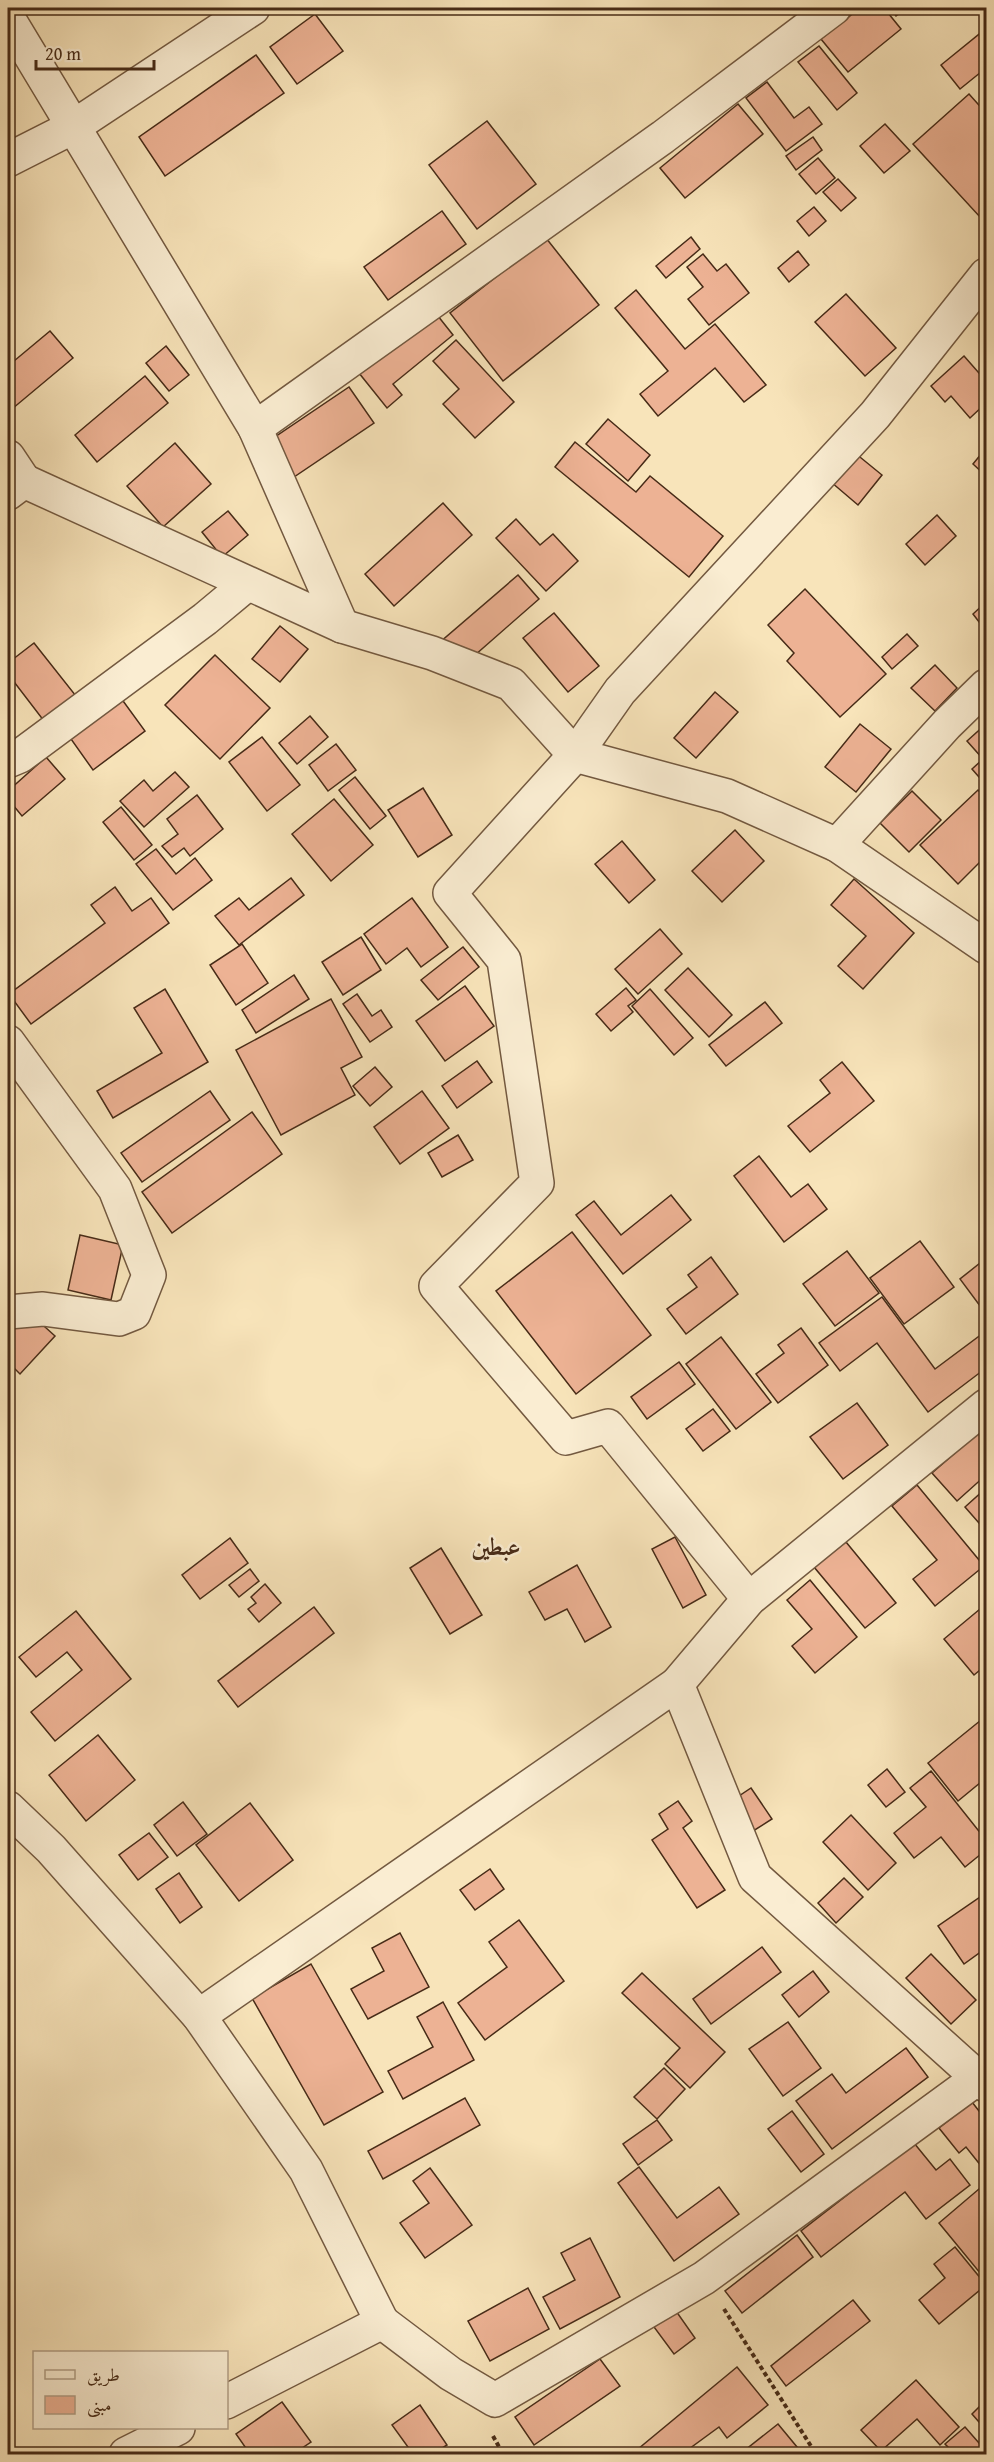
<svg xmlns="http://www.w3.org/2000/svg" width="994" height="2462" viewBox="0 0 994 2462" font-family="'Gentium Book Plus',Amiri,serif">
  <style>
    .building { fill: #edb294; stroke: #472b17; stroke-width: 1.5 }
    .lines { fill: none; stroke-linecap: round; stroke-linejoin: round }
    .street-casing { stroke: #735940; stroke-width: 36 }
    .path { stroke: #472b17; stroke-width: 4; stroke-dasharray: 4.5 3; stroke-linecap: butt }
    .street { stroke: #faedd2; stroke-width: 33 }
    .labels { text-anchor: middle; stroke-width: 5; stroke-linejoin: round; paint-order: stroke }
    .quarter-label { font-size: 24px; font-weight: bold; fill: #472b17; stroke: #faedd2 }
  </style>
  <rect width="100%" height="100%" fill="#f8e4ba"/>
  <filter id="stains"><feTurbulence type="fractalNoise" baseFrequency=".00333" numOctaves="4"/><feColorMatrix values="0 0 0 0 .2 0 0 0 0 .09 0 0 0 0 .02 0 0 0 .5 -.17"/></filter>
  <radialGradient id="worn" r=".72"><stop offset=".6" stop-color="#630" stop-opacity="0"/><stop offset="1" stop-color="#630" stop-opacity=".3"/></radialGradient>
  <!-- building -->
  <g class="building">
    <polygon points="860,8 884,8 901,29 848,72 821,39"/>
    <polygon points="890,8 906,8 896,16"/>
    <polygon points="315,14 343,51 297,84 270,47"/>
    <polygon points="983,31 986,36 986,68 960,89 941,65"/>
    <polygon points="819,46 857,93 837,110 798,62"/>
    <polygon points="256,55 284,93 165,176 139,137"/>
    <polygon points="767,82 794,118 809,107 822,124 786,151 746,98"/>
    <polygon points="969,94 986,113 986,156 981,161 986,167 986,211 980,217 913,144"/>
    <polygon points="738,104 763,134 685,198 660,168"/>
    <polygon points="487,121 536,184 477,229 429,165"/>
    <polygon points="885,124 910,151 884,173 860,146"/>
    <polygon points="813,137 822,150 796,170 786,156"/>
    <polygon points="818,158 835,178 816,194 799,174"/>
    <polygon points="838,179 856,198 841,211 823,192"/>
    <polygon points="814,207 826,221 809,236 797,221"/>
    <polygon points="442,211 466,244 388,300 364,267"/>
    <polygon points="691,237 700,249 666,278 656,266"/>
    <polygon points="546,238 599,305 503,381 450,313"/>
    <polygon points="798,251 809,265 789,282 778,268"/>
    <polygon points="703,254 717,271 726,264 749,293 709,325 688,299 703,287 687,267"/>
    <polygon points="636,290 685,349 715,324 766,385 744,402 715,368 658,416 640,394 668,371 615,308"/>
    <polygon points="846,294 896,348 865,376 815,322"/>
    <polygon points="986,308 986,322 980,317"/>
    <polygon points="434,311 453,335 393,384 402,395 387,408 359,373"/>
    <polygon points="50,331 73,358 12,409 8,403 8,366"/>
    <polygon points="456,340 514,402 475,438 443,404 459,389 433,361"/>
    <polygon points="166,346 189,375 169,391 146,363"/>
    <polygon points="964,356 986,381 986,403 970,418 951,396 945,402 931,386"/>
    <polygon points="145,376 168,403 97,462 75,435"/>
    <polygon points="349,387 374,423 294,477 269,441"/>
    <polygon points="608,419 650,455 628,481 586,444"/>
    <polygon points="575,442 636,492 650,476 723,536 689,577 555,467"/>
    <polygon points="175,443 211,484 163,527 127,486"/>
    <polygon points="986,448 986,476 973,464"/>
    <polygon points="855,453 882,475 858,505 831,482"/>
    <polygon points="443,503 472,535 394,606 365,574"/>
    <polygon points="228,511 248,535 222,557 202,532"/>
    <polygon points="937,515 956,536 925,565 906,544"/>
    <polygon points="516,519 540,545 553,534 578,561 546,591 496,538"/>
    <polygon points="518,575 539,599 467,662 439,643"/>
    <polygon points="805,589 886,674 840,717 787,661 794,653 768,625"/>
    <polygon points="986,602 986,631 973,614"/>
    <polygon points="554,613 599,666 568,692 523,638"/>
    <polygon points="280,626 308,649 280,682 252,659"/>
    <polygon points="907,634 918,646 892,669 882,657"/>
    <polygon points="34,643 76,696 44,721 8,674 8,663"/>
    <polygon points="215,655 270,708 220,759 165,705"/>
    <polygon points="935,665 957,688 935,711 911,688"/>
    <polygon points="715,692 738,712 696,758 674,738"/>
    <polygon points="118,694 145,731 93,770 66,732"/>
    <polygon points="310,716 328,737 297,764 279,743"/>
    <polygon points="860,724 891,749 856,792 825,767"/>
    <polygon points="986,724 986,785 972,769 983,759 967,741"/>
    <polygon points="262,737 300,785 267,811 229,762"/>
    <polygon points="336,744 356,770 328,791 309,765"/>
    <polygon points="46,757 65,779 22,816 8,799 8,791"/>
    <polygon points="175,772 189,787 144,827 120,801 144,780 153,791"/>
    <polygon points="355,777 386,816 370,829 339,790"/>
    <polygon points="423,788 452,835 418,857 388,810"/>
    <polygon points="978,790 986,799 986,856 958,884 920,845"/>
    <polygon points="912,791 941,820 909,852 880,823"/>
    <polygon points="197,795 223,829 190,856 184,848 172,857 162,846 178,834 167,819"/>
    <polygon points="334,799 373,845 331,881 292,834"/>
    <polygon points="121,807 152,845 134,860 103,822"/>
    <polygon points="735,830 764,861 722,902 692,871"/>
    <polygon points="622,841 655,880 629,903 595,864"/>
    <polygon points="156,849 176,874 195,858 212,880 173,910 136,864"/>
    <polygon points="291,878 304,895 239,945 215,916 239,898 249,910"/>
    <polygon points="854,879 914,933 863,989 838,966 866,936 831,905"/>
    <polygon points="115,887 132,911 151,898 169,923 31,1024 9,994 105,923 91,905"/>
    <polygon points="412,898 448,947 421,967 407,948 386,964 364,934"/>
    <polygon points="660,929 682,954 638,994 615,969"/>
    <polygon points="361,937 381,970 343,995 322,962"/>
    <polygon points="242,944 268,983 236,1005 210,965"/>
    <polygon points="463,947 479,967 438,1000 421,980"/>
    <polygon points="688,968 732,1015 709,1037 665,990"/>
    <polygon points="294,975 309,999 256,1033 242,1010"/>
    <polygon points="465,986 494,1026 445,1061 416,1021"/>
    <polygon points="626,988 636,1000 628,1006 633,1012 611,1031 596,1014"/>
    <polygon points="165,989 208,1062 113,1118 97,1091 162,1053 134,1008"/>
    <polygon points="650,989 693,1038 674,1055 632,1006"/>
    <polygon points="357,994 372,1016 381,1010 392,1027 370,1042 343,1004"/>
    <polygon points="331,999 362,1057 341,1068 355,1095 281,1135 236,1050"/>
    <polygon points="765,1002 782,1023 726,1066 709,1045"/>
    <polygon points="477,1061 492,1082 457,1108 442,1086"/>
    <polygon points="842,1062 874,1101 810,1152 788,1126 830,1093 820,1080"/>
    <polygon points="375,1067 392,1087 370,1106 353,1086"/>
    <polygon points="210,1091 230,1120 142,1182 121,1153"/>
    <polygon points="422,1091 449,1128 400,1164 374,1127"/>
    <polygon points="252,1112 282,1154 172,1233 142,1192"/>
    <polygon points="458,1135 473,1160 442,1177 428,1153"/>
    <polygon points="759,1156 791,1197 808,1184 827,1209 784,1242 734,1176"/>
    <polygon points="671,1195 691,1220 623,1274 576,1215 594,1201 621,1235"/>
    <polygon points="572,1232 651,1335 576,1394 496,1291"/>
    <polygon points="80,1235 123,1245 111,1300 68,1290"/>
    <polygon points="920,1241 954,1287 904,1324 870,1278"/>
    <polygon points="847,1251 879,1293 835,1326 803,1284"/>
    <polygon points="711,1257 738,1294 686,1334 667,1309 697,1287 688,1275"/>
    <polygon points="980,1263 986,1271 986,1314 960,1279"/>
    <polygon points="882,1297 935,1369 986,1331 986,1368 928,1412 877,1343 840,1371 819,1343"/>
    <polygon points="25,1309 55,1336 20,1374 8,1362 8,1328"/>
    <polygon points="801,1328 828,1365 778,1403 756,1374 784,1353 778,1345"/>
    <polygon points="721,1337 771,1402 736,1429 686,1364"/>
    <polygon points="679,1362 695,1384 647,1419 631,1397"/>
    <polygon points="857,1403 888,1445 843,1479 810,1437"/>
    <polygon points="713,1409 730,1431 703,1451 686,1429"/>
    <polygon points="978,1433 986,1443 986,1475 957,1501 932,1473"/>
    <polygon points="917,1485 984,1566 935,1606 913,1579 937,1560 892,1506"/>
    <polygon points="984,1490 986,1493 986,1531 965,1507"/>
    <polygon points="675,1537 706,1595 683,1608 652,1549"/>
    <polygon points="230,1538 248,1563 200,1599 182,1575"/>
    <polygon points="846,1542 896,1603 865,1628 814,1567"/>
    <polygon points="441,1548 482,1615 450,1634 410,1568"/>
    <polygon points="577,1565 611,1627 585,1642 567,1609 545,1620 529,1592"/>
    <polygon points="250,1569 259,1581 239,1597 229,1585"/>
    <polygon points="810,1580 857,1637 815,1673 792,1646 812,1629 787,1600"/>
    <polygon points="265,1584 281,1603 259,1622 248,1609 256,1603 251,1597"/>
    <polygon points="986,1604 986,1665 974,1675 944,1639"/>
    <polygon points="314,1607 334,1633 238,1707 218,1681"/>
    <polygon points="76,1611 131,1679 55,1741 31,1712 82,1670 67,1652 36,1677 19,1657"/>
    <polygon points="986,1716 986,1778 958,1801 928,1763"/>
    <polygon points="98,1735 135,1780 86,1821 49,1775"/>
    <polygon points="887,1769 905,1792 886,1807 868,1785"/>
    <polygon points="931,1771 986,1840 986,1850 965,1867 941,1837 914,1858 894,1833 926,1807 910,1788"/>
    <polygon points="751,1788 772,1819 750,1833 730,1802"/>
    <polygon points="678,1801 692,1821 683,1828 725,1890 697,1908 652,1840 668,1829 659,1814"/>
    <polygon points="183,1802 207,1834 177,1856 154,1825"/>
    <polygon points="250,1803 293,1860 239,1901 196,1845"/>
    <polygon points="851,1815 896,1863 868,1890 823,1842"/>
    <polygon points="149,1833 168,1857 138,1880 119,1855"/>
    <polygon points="490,1869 504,1889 475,1910 460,1890"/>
    <polygon points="179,1873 202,1907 180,1923 156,1889"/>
    <polygon points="844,1878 863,1897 836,1923 818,1903"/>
    <polygon points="986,1893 986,1948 964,1964 938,1926"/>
    <polygon points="519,1920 564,1981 485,2040 458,2003 507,1967 489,1942"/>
    <polygon points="400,1933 429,1987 368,2019 351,1989 384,1971 372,1948"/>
    <polygon points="762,1947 781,1972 711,2024 693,1999"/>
    <polygon points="931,1954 976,2000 951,2024 906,1978"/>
    <polygon points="311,1964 383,2092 324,2125 252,1998"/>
    <polygon points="813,1971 829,1992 799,2017 782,1995"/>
    <polygon points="642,1973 725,2052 690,2088 665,2064 680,2048 622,1993"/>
    <polygon points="443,2002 474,2060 403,2099 388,2071 433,2047 417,2017"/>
    <polygon points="788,2022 821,2068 783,2096 749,2049"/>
    <polygon points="906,2048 928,2077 832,2149 796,2101 832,2074 846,2093"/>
    <polygon points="664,2068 685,2089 657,2119 634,2097"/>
    <polygon points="465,2098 480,2125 383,2179 368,2151"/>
    <polygon points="972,2102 986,2120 986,2172 966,2147 959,2153 939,2128"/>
    <polygon points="792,2111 824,2154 801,2172 768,2129"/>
    <polygon points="657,2120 672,2140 638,2165 623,2144"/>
    <polygon points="914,2143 936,2170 950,2159 970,2185 926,2219 905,2192 821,2257 801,2231"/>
    <polygon points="639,2167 677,2218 719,2187 739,2214 674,2261 618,2183"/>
    <polygon points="430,2168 472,2225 425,2258 400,2223 429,2203 413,2181"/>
    <polygon points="986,2183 986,2277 985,2279 939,2223"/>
    <polygon points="797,2235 813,2257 742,2313 725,2291"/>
    <polygon points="590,2238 620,2297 560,2329 543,2297 575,2280 561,2253"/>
    <polygon points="955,2247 986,2285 939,2324 919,2300 945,2278 934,2264"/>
    <polygon points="528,2288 549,2329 490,2361 468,2321"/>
    <polygon points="853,2300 870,2321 786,2386 771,2366"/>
    <polygon points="676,2311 695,2338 674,2354 654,2327"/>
    <polygon points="600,2359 620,2386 534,2445 515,2417"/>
    <polygon points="737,2367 768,2405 727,2438 719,2427 682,2454 632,2454"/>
    <polygon points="916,2380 959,2427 940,2445 917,2419 881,2451 861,2430"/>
    <polygon points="986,2400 986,2430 972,2414"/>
    <polygon points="282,2402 311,2442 293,2454 250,2454 236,2434"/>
    <polygon points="420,2405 447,2445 433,2454 413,2454 392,2425"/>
    <polygon points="778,2424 797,2447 788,2454 740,2454"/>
    <polygon points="965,2427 986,2451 986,2454 955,2454 945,2444"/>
  </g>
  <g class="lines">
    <defs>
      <g id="street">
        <polyline points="8,18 255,428 342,626"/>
        <polyline points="8,160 73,127 253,8"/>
        <polyline points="255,428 663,137 834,8"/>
        <polyline points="8,457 24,481"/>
        <polyline points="8,493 24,481 342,626 432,653 511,684 575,755 727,796 837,845 986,947"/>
        <polyline points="8,761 20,756 205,619 247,584"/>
        <polyline points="837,845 947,724 986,686"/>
        <polyline points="8,1042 115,1189 149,1275 134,1313 119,1319 43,1309 8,1312"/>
        <polyline points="986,1406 749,1599 677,1684 755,1877 986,2085"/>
        <polyline points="749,1599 608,1426 566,1438 436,1286 537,1183 504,960 450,893 575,755 620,691 875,415 986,275"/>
        <polyline points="8,1808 51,1849 199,2016 306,2170 382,2322 226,2402"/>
        <polyline points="199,2016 677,1684"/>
        <polyline points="382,2322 451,2374 495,2400 704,2278 986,2072"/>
        <polyline points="126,2454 178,2428"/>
      </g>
    </defs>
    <!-- street casing -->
    <use href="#street" class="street-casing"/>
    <!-- path -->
    <g class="path">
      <polyline points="724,2309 816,2454"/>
      <polyline points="493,2436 503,2454"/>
    </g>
    <!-- street -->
    <use href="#street" class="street"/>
  </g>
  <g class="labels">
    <!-- quarter labels -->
    <g class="quarter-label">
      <text x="496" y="1555">عبطين</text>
    </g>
  </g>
  <!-- margin -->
  <rect width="994" height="2462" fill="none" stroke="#f8e4ba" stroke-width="30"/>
  <rect x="9" y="9" width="976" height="2444" fill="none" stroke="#472b17" stroke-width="3"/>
  <rect x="15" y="15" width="964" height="2432" fill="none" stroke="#472b17" stroke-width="1.5"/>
  <!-- legend -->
  <rect x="33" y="2351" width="195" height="78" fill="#faedd2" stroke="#b29f87" stroke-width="1.5"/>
  <rect x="45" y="2370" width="30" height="9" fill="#faedd2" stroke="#b29f87" stroke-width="1.5"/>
  <text x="87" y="2381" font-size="18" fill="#472b17">طريق</text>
  <rect x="45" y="2396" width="30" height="18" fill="#edb294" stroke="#b29f87" stroke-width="1.5"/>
  <text x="87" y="2411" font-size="18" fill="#472b17">مبنى</text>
  <!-- scale -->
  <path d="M36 60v9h118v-9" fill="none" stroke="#472b17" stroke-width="3"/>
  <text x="45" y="60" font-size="18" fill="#472b17" stroke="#faedd2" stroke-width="4.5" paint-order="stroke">20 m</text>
  <rect width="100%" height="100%" filter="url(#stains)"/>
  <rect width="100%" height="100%" fill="url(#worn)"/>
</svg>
